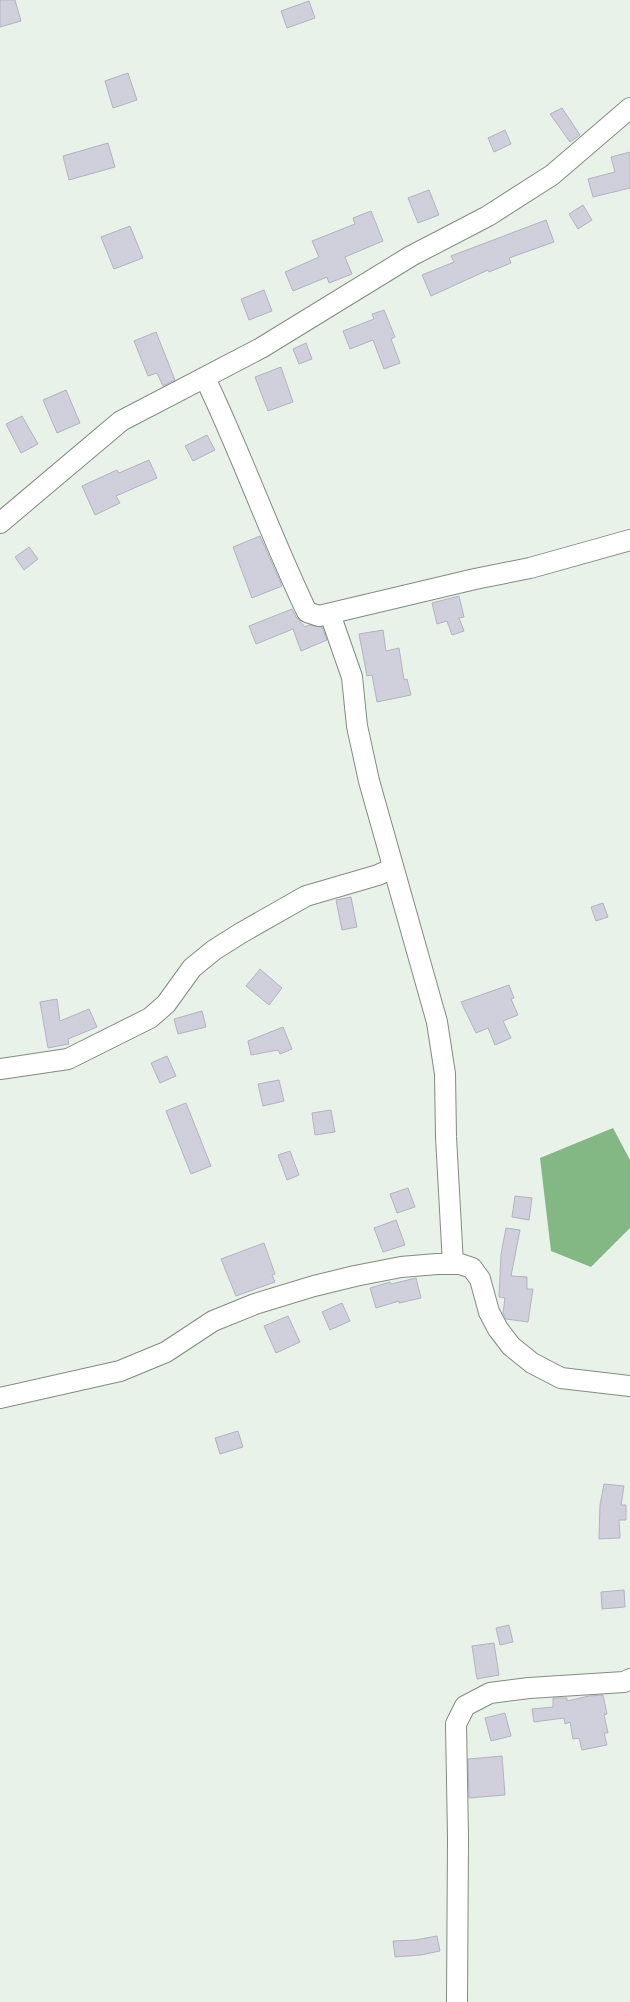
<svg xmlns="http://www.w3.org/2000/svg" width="630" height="2002" viewBox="0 0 630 2002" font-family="'Alegreya Sans',sans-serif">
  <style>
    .water { fill: #83b784 }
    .building { fill: #cfd0dc; stroke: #b3b3bf }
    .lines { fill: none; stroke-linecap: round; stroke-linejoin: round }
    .street-casing { stroke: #828b82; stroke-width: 22 }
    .street { stroke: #fff; stroke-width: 20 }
  </style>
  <rect width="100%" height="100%" fill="#e9f2e9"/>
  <!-- water -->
  <polygon class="water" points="613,1128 630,1160 630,1228 591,1267 551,1251 540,1158"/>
  <!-- building -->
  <g class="building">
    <polygon points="0,0 15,0 21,21 0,27"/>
    <polygon points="309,1 315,18 287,28 281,11"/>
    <polygon points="128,73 137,100 113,108 105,81"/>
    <polygon points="562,108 580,135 570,142 550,114"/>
    <polygon points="505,130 511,144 494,152 488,138"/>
    <polygon points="108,143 115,167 69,180 63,156"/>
    <polygon points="630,152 630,188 593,197 588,179 615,172 611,157"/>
    <polygon points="429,190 439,215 418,223 408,198"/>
    <polygon points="583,205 592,220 578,229 569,214"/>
    <polygon points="371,211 383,241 345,257 352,274 329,283 327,277 293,291 285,272 319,257 312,241 355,224 353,218"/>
    <polygon points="546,220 554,242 509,258 511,263 489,272 488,270 431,296 422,275 454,262 451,256"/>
    <polygon points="130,226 143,258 114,269 101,237"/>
    <polygon points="264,290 272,311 249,320 241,299"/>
    <polygon points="384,310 395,337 391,339 400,363 384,369 373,340 350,349 343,331 374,319 372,314"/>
    <polygon points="156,332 175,380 163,386 157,373 148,376 134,341"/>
    <polygon points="306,343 312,359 299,364 293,349"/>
    <polygon points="281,367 293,402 268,411 255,377"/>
    <polygon points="66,390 80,423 57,433 43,400"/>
    <polygon points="22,416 38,444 21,453 6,424"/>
    <polygon points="207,435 215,450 193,461 185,446"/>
    <polygon points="149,460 157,478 116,496 120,503 95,515 82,486 117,470 119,473"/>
    <polygon points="260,536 282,586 252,598 233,547"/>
    <polygon points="29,547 38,559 24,570 15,557"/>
    <polygon points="459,596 464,617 459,618 464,631 452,635 447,621 437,624 432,603"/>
    <polygon points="292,609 296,617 305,627 309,625 322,627 327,640 301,651 293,629 256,644 249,626"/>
    <polygon points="383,630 386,651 399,648 404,680 407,679 411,695 377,702 372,675 367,676 359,634"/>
    <polygon points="351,897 357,927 342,930 336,900"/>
    <polygon points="603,903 608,917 596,921 591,907"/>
    <polygon points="260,969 282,988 269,1005 246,986"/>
    <polygon points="509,985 514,998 511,999 518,1015 503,1021 511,1038 495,1045 488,1028 476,1033 461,1002"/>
    <polygon points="57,999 60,1021 89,1009 97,1027 68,1039 69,1044 48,1048 40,1002"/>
    <polygon points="202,1011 206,1027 178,1034 174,1019"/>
    <polygon points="283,1027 292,1049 280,1054 278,1050 251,1055 248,1041"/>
    <polygon points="167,1056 176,1076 160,1083 151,1063"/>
    <polygon points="279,1080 284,1101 263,1106 258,1084"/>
    <polygon points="186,1103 211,1166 191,1174 166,1111"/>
    <polygon points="331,1110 335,1132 315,1135 312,1113"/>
    <polygon points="290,1151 299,1175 287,1180 278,1155"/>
    <polygon points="408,1188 415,1207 397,1213 390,1194"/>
    <polygon points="515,1196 532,1198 529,1220 512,1217"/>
    <polygon points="396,1220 405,1245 383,1252 374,1228"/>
    <polygon points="506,1228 520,1230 511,1276 527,1277 527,1289 533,1289 528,1322 506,1319 503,1313 505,1298 499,1297 501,1254"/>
    <polygon points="264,1243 275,1274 272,1275 275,1282 236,1296 221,1259"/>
    <polygon points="416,1278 421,1298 399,1303 399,1301 376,1308 370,1288 390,1282 391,1284"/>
    <polygon points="342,1303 350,1321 330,1330 322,1312"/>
    <polygon points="288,1316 300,1342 276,1353 264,1326"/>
    <polygon points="238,1431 243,1447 220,1454 215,1438"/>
    <polygon points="604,1484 624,1486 621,1505 626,1505 626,1520 619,1520 620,1538 599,1539 600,1505"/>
    <polygon points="624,1590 625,1607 602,1609 601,1592"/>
    <polygon points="509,1625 513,1642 500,1645 496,1628"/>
    <polygon points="494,1643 499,1675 477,1679 472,1646"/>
    <polygon points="603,1695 607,1714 604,1715 608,1733 604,1733 607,1745 582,1750 579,1738 573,1739 570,1722 565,1724 564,1718 534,1722 532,1709 553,1707 553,1698 567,1698 567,1701 589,1696"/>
    <polygon points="505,1713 511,1736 491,1741 485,1718"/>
    <polygon points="502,1756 505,1795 469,1798 468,1759"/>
    <polygon points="437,1936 440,1951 421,1955 395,1957 393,1941 415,1940"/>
  </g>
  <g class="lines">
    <defs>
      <g id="street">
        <path d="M 205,378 C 242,455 270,535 307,612 L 319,616 L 475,579 L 530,568 L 630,540"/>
        <polyline points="0,523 121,421 261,348 411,256 488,216 552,175 630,108"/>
        <polyline points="330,614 352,677 357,726 369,781 437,1022 445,1074 446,1137 453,1264"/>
        <polyline points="0,1069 68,1059 150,1018 166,1004 192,968 214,950 241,933 306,896 378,875 393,868"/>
        <polyline points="0,1398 120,1371 166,1352 213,1321 255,1304 314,1286 355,1276 401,1267 437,1264 460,1264 472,1268 480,1279 489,1312 498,1329 511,1346 532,1363 561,1378 630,1386"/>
        <polyline points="457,2002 458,1837 456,1724 465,1706 490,1693 529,1688 624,1682 630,1679"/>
      </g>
    </defs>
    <!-- street casing -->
    <use href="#street" class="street-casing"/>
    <!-- street -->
    <use href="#street" class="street"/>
  </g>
</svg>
